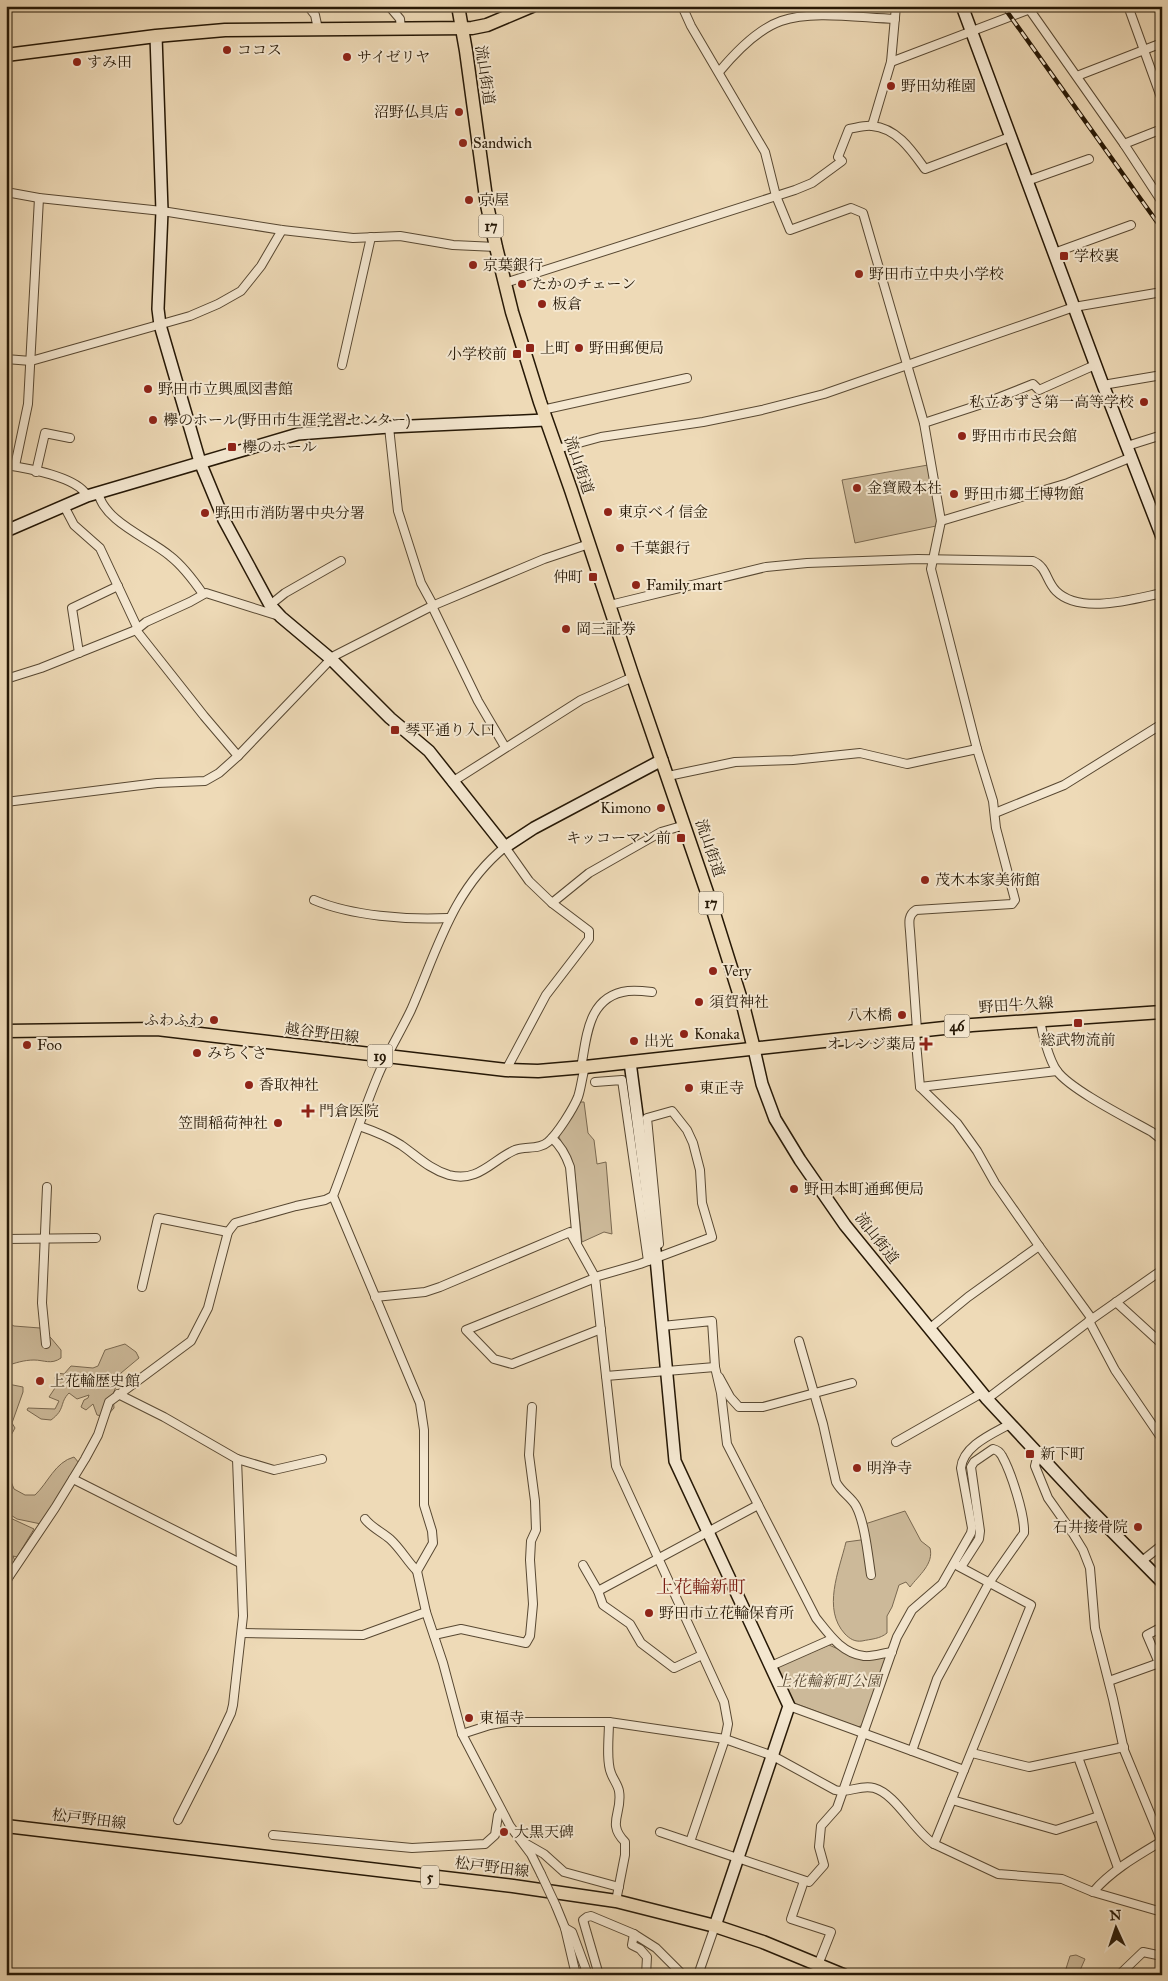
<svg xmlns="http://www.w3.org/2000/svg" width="1168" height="1981" viewBox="0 0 1168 1981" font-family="'IM FELL Great Primer','Noto Serif JP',serif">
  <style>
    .green { fill: #ccb999; stroke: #796850 }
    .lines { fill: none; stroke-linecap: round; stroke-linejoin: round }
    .street-casing { stroke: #584832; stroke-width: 10 }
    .secondary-casing { stroke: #261806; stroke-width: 14 }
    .primary-casing { stroke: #261806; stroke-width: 15 }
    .street { stroke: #f4e7d0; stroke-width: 8 }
    .secondary { stroke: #f4e7d0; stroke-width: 11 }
    .primary { stroke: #eedab7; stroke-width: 12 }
    .rail-casing { stroke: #261806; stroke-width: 4.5 }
    .rail { stroke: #f4e7d0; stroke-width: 2.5; stroke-dasharray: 8; stroke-linecap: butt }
    .street-bridge-casing { stroke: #584832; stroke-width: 10; stroke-linecap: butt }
    .street-bridge { stroke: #f4e7d0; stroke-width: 8 }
    .poi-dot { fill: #8f2418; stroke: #f4e7d0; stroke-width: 2 }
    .labels { text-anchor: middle; stroke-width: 4; stroke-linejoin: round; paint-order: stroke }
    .shield { fill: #f4e7d0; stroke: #645643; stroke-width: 1 }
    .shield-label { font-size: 14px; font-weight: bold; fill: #261806 }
    .poi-label { font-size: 15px; fill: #261806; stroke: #f4e7d0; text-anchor: start }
    .street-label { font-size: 15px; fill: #261806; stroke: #f4e7d0 }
    .park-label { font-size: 15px; font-style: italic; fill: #584832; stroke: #f4e7d0 }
    .quarter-label { font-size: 18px; fill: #7a1f14; stroke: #f4e7d0 }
  </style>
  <rect width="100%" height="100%" fill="#eedab7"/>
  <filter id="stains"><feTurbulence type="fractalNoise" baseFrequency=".004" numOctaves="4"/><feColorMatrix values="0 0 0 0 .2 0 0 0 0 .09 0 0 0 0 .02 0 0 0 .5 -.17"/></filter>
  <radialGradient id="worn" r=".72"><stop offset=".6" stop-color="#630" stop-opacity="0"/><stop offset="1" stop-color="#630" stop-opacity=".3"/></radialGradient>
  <!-- green -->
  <g class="green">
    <polygon points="928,465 937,520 936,526 855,543 842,480"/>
    <polygon points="580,1102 584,1102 588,1133 594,1140 597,1164 606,1162 612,1234 604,1232 582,1242 574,1168 558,1135"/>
    <path d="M 6,1322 L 14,1326 L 40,1328 L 51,1338 L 61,1350 L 61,1358 C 51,1365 44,1360 34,1360 C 24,1360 15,1363 6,1366 Z"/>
    <path d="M 125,1344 L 136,1352 L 139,1358 L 121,1373 L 119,1383 L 116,1386 L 113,1395 L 114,1408 L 106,1417 L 97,1415 L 93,1404 L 86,1410 L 81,1407 L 84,1400 L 88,1398 L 89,1395 L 77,1399 L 69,1393 C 59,1403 66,1409 51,1420 L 41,1419 L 27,1410 L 28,1408 L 55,1409 L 59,1401 L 49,1397 L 57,1385 L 55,1378 L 57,1373 L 64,1374 L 71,1366 L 93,1368 L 98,1366 L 105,1350 Z"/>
    <polygon points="6,1380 8,1384 23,1387 23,1392 12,1423 15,1428 9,1439 6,1453"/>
    <path d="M 74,1457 L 79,1463 L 41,1524 L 17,1519 L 6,1512 L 6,1469 L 14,1489 L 25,1495 L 35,1495 C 48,1483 55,1462 74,1457 Z"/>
    <path d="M 905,1511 L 921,1541 L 930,1548 C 934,1564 919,1575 910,1587 L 906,1582 L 899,1585 L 892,1607 L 887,1616 L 887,1633 C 880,1639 871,1639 862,1641 C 855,1642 850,1639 845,1634 C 822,1609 839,1571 846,1542 L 868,1539 L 865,1524 Z"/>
    <polygon points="6,1516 34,1529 17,1557 13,1556 18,1568 6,1593"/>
    <polygon points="829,1645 863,1660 884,1657 886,1660 863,1725 858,1727 794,1703 778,1671 779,1666"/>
    <polygon points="1076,1955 1085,1959 1078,1975 1064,1975 1070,1956"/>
  </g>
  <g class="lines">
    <defs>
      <g id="street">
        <polyline points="308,6 315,15 318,29"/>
        <polyline points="389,6 400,19 401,28"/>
        <path d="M 682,6 L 691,26 L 765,152 L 776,196 L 790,230 L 851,208 L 863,213 L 924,423 L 941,521 L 931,569 L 977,749 L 993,801 L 996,828 L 1015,900 L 1012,904 L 916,910 C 908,915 909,922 910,931 L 917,1030"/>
        <polyline points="1027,6 1124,144 1162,202"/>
        <polyline points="1128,6 1162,100"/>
        <polyline points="891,62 1038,6"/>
        <path d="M 719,72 C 734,54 758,29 781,21 C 812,10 861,18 895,19"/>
        <polyline points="1077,76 1162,43"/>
        <polyline points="872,126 891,62 896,6"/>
        <polyline points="1124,144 1162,129"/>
        <polyline points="1027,181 1089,159"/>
        <polyline points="6,192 39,198 162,211 282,230 353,238 400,236 453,245 496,247"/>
        <polyline points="1054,253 1131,225"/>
        <path d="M 505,283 L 795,190 L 812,183 L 842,161 L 838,157 L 849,129 C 856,128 865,125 872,126 C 897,128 912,151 925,169 L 1010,137"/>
        <polyline points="6,359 31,361 190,316 218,304 241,291 261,266 282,230"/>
        <polyline points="342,365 371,237"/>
        <polyline points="1103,385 1162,375"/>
        <polyline points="542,410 687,378"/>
        <polyline points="924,423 985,403 1033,384 1039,390 1095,365"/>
        <polyline points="389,427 398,511 421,583 433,605"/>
        <polyline points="1127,446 1162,435"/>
        <polyline points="557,449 601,437 703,422 762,410 824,394 1074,307 1162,292"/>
        <path d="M 6,465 C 26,468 78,477 87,496"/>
        <polyline points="15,466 28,404 39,198"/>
        <polyline points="36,472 45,433 70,438"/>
        <path d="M 98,492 C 104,522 149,538 170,556 C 183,566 194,581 203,594"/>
        <polyline points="64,506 74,525 100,548 137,627"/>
        <polyline points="941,521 1068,483 1132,457"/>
        <polyline points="270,605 285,593 341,561"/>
        <path d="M 610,605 L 766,567 L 807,563 L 918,559 L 1033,561 C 1047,567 1046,581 1056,591 C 1080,615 1133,599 1162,593"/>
        <polyline points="432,606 478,701 505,747"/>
        <polyline points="136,630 204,716 238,756"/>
        <polyline points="79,653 72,608 118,586"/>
        <polyline points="330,658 432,606 544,559 589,544"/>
        <polyline points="6,679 41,668 136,630 146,622 190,602 206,593 279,616"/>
        <polyline points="668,776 735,762 793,760 860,753 907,764 977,749"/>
        <polyline points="452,782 581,700 633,677"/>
        <polyline points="6,802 157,783 205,781 219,773 238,756 331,659"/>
        <polyline points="995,813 1064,785 1162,724"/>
        <path d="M 314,900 C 352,916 407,920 448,918"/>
        <polyline points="552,903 589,873 661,832 685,825"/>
        <path d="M 1040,1019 C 1042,1033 1049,1060 1057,1071 C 1071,1090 1129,1119 1152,1132 L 1162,1140"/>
        <polyline points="915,1031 920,1087 957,1123 977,1151 995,1183 1039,1246 1092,1319"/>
        <path d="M 581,1068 C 587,1035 588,996 628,991 C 635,990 644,991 652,992"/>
        <path d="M 506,1070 L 546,995 L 589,939 L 589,931 L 552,903 L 529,881 L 505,847 C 452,890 437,951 411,1010 C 400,1033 386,1055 377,1078 C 361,1117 348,1157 333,1196 L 420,1403 L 424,1430 L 424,1505 L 432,1531 L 433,1543 L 417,1571 L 426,1612 L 443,1663 L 462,1734 L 510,1826 L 531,1854 L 541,1874"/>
        <polyline points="595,1082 622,1080 648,1261"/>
        <polyline points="920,1087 1057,1071"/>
        <path d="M 359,1126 C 374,1131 387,1136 401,1145 C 417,1156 429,1169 449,1175 C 478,1183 492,1160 515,1150 C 525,1146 539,1150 548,1142 C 558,1133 573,1109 578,1097 C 581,1088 582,1077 585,1067"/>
        <path d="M 552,1138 C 561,1146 566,1155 570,1167 L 577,1242"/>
        <polyline points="6,1239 96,1238"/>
        <polyline points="595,1277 640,1264 712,1237 702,1203 700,1170 693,1143 687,1130 672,1111 647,1118 659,1244"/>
        <polyline points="595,1278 466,1330 494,1359 512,1364 601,1329"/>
        <polyline points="142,1287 158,1218 228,1232"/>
        <polyline points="375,1297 425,1292 440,1287 570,1232 595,1277 616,1466 724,1702 728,1724 725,1739 690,1842"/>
        <polyline points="1116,1302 1162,1344"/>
        <polyline points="1089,1321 1115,1370 1162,1439"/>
        <path d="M 662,1326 L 712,1321 L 715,1367 L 721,1393 L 727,1444 L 816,1618 C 829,1634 841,1653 864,1656 C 873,1657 883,1653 892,1652"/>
        <polyline points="929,1329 968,1297 1039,1246"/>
        <path d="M 799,1341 L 823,1424 L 836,1482 C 841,1492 851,1497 856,1506 C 865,1523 868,1556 871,1575"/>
        <polyline points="46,1344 42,1303 47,1187"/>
        <polyline points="606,1376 715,1367"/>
        <polyline points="719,1377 730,1397 739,1407 763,1407 852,1383"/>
        <polyline points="118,1394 164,1417 237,1459 274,1470 322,1459"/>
        <polyline points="987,1399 1092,1319 1162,1270"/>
        <polyline points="896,1442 982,1393"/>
        <polyline points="1038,1454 1035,1466 1048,1498 1072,1532 1083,1550 1090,1568 1095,1628 1113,1699 1124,1750 1162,1842"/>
        <polyline points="73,1479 240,1563"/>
        <path d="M 365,1519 C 372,1528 382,1532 390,1539 C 401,1549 407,1561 417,1571"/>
        <polyline points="1142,1561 1162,1545"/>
        <polyline points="583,1565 598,1591 603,1605 630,1624 641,1643 674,1668 702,1655"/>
        <polyline points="6,1581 55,1508 85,1459 98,1435 109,1402 191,1341 208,1308 228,1232 235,1223 296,1206 325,1200 333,1196"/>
        <polyline points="598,1591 758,1505"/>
        <polyline points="242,1633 363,1635 426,1612"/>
        <polyline points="434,1635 461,1629 526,1643 530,1636 533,1604 530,1560 531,1541 536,1530 535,1501 529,1455 532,1407"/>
        <polyline points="1159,1663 1147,1635 1162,1627"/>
        <polyline points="771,1666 832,1639"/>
        <polyline points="1109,1681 1162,1662"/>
        <polyline points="789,1706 964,1770"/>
        <path d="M 609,1722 C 609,1736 606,1761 611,1773 C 613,1779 618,1785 619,1791 C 623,1813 606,1823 625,1842 L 625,1855 L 616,1901"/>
        <path d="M 462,1734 L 490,1725 L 506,1722 L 609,1722 L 725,1739 L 773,1756 L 835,1790 C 849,1794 860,1784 874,1788 C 896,1794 913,1830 934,1844 L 998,1874 L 1062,1879 L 1093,1892 L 1162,1912"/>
        <path d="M 912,1751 L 937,1679 L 989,1583 L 1024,1533 C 1025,1515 1011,1472 1002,1456 C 1000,1452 997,1450 993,1449 L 974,1462 L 971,1467 L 980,1531 L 979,1539 L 961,1567"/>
        <polyline points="972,1753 1029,1767 1124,1747"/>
        <polyline points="1078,1757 1118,1868"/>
        <polyline points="952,1800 1056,1830 1099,1816"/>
        <polyline points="178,1820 213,1751 231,1713 233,1705 243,1616 237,1459"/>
        <path d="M 660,1832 L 809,1882 L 824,1865 L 819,1847 L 821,1826 L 837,1808 L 897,1637 L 912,1610 L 942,1584 L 971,1533 L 972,1528 L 961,1468 C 963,1446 992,1434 1010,1424"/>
        <polyline points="273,1835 412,1848 485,1844 495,1835 498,1815 501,1810"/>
        <polyline points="523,1842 544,1854 564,1872 619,1887"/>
        <polyline points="934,1844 1031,1605 958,1566"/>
        <polyline points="804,1881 791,1919 831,1932 818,1965"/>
        <path d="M 1093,1892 C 1112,1870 1137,1856 1162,1841"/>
        <polyline points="556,1906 565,1928 576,1975"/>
        <polyline points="565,1928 572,1932 588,1975"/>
        <polyline points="599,1975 583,1920 587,1917 591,1916 634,1934"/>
        <polyline points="646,1975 647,1957 640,1949 632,1945 634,1934 656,1948 683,1975"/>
        <polyline points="698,1975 715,1926"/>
        <polyline points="1119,1975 1143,1952 1162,1956"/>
      </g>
      <g id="secondary">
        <polyline points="962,6 1103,385 1162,537"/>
        <polyline points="156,36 162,211 158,309 160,325 200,462 224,520 270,605 281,617 331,659 390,718 429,751 505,847 534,828 662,760"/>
        <polyline points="6,531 87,496 298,434 389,427 545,420"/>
        <polyline points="754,1049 762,1084 775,1119 800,1160 845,1225 987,1399 1083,1502 1162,1582"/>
        <polyline points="630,1062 656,1258 675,1461 789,1706 715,1926"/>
      </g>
      <g id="primary">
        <polyline points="458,6 466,51 487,205 496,247 512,312 540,402 571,490 633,677 711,904 744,1009 754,1049"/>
        <polyline points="6,55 156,36 225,30 472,28 487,25 532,6"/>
        <polyline points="6,1031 157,1029 506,1070 538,1071 585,1067 972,1025 1162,1012"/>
        <polyline points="6,1826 513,1886 616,1901 715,1926 763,1942 843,1975"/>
      </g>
    </defs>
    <!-- street casing -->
    <use href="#street" class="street-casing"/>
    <!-- secondary casing -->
    <use href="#secondary" class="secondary-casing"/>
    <!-- primary casing -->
    <use href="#primary" class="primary-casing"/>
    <!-- street -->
    <use href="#street" class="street"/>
    <!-- secondary -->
    <use href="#secondary" class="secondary"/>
    <!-- primary -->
    <use href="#primary" class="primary"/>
    <defs>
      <polyline id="rail" points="1003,6 1162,229"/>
    </defs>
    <!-- rail casing -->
    <use href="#rail" class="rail-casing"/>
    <!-- rail -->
    <use href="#rail" class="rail"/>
    <defs>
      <polyline id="street-bridge" points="541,1874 556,1906"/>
    </defs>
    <!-- street-bridge casing -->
    <use href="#street-bridge" class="street-bridge-casing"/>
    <!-- street-bridge -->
    <use href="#street-bridge" class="street-bridge"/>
  </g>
  <!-- markers -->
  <g class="poi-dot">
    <circle cx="227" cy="50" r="5"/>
    <circle cx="347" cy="57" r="5"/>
    <circle cx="77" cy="62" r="5"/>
    <circle cx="891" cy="86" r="5"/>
    <circle cx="459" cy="112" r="5"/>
    <circle cx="463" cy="143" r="5"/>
    <circle cx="469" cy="200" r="5"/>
    <rect x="1059" y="251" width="10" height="10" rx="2.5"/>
    <circle cx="473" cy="265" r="5"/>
    <circle cx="859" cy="274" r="5"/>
    <circle cx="522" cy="284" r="5"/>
    <circle cx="542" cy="304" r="5"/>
    <rect x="525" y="343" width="10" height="10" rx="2.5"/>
    <circle cx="579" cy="348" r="5"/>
    <rect x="512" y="349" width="10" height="10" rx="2.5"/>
    <circle cx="148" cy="389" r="5"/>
    <circle cx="1144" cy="402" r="5"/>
    <circle cx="153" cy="420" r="5"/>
    <circle cx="962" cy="436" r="5"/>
    <rect x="227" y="442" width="10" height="10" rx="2.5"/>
    <circle cx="857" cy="488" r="5"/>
    <circle cx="954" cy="494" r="5"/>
    <circle cx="608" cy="512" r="5"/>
    <circle cx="205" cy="513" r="5"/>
    <circle cx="620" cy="548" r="5"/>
    <rect x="588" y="572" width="10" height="10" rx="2.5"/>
    <circle cx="636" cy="585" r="5"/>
    <circle cx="566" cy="629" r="5"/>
    <rect x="390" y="725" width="10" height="10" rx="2.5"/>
    <circle cx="661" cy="808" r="5"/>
    <rect x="676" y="833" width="10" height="10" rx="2.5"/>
    <circle cx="925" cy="880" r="5"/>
    <circle cx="713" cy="971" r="5"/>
    <circle cx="699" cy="1002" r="5"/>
    <circle cx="902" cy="1015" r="5"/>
    <circle cx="214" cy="1020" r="5"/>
    <rect x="1073" y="1018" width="10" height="10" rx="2.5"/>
    <circle cx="684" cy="1034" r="5"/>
    <circle cx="634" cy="1041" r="5"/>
    <path d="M923.5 1036.5h5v5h5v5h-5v5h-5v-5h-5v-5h5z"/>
    <circle cx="27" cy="1045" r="5"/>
    <circle cx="197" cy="1053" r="5"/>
    <circle cx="249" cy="1085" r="5"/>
    <circle cx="689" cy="1088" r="5"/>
    <path d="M305.5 1103.5h5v5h5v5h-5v5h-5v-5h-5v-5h5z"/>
    <circle cx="278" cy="1123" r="5"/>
    <circle cx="794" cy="1189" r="5"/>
    <circle cx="40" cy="1381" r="5"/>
    <rect x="1025" y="1449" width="10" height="10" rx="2.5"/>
    <circle cx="857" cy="1468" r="5"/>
    <circle cx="1138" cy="1527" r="5"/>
    <circle cx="649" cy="1613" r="5"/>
    <circle cx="469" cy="1718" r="5"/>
    <circle cx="504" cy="1832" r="5"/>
  </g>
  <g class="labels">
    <!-- shield labels -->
    <g class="shield">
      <rect x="478.5" y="214.5" width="25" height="23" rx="4"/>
      <rect x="698.5" y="891.5" width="25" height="23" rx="4"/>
      <rect x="944.5" y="1014.5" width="25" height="23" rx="4"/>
      <rect x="367.5" y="1044.5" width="25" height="23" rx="4"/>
      <rect x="421" y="1865.5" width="18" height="23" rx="4"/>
    </g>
    <g class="shield-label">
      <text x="491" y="231">17</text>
      <text x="711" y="908">17</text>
      <text x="957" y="1031">46</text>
      <text x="380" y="1061">19</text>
      <text x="430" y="1882">5</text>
    </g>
    <!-- poi labels -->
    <g class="poi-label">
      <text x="237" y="55">ココス</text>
      <text x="357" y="62">サイゼリヤ</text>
      <text x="87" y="67">すみ田</text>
      <text x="901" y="91">野田幼稚園</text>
      <text x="449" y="117" text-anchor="end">沼野仏具店</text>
      <text x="473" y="148">Sandwich</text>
      <text x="479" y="205">京屋</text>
      <text x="1074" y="261">学校裏</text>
      <text x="483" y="270">京葉銀行</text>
      <text x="869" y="279">野田市立中央小学校</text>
      <text x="532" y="289">たかのチェーン</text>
      <text x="552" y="309">板倉</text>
      <text x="540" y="353">上町</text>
      <text x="589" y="353">野田郵便局</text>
      <text x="507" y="359" text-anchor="end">小学校前</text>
      <text x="158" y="394">野田市立興風図書館</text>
      <text x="1134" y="407" text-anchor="end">私立あずさ第一高等学校</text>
      <text x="163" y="425">欅のホール(野田市生涯学習センター)</text>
      <text x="972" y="441">野田市市民会館</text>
      <text x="242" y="452">欅のホール</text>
      <text x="867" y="493">金寶殿本社</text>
      <text x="964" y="499">野田市郷土博物館</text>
      <text x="618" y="517">東京ベイ信金</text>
      <text x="215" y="518">野田市消防署中央分署</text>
      <text x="630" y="553">千葉銀行</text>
      <text x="583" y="582" text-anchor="end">仲町</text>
      <text x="646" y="590">Family mart</text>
      <text x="576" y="634">岡三証券</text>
      <text x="405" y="735">琴平通り入口</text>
      <text x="651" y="813" text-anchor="end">Kimono</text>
      <text x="671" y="843" text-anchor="end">キッコーマン前</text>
      <text x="935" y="885">茂木本家美術館</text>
      <text x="723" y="976">Very</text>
      <text x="709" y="1007">須賀神社</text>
      <text x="892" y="1020" text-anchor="end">八木橋</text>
      <text x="204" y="1025" text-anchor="end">ふわふわ</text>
      <text x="694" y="1039">Konaka</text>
      <text x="1078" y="1045" text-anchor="middle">総武物流前</text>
      <text x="644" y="1046">出光</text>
      <text x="916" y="1049" text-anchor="end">オレンジ薬局</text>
      <text x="37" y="1050">Foo</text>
      <text x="207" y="1058">みちくさ</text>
      <text x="259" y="1090">香取神社</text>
      <text x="699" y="1093">東正寺</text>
      <text x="319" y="1116">門倉医院</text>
      <text x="268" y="1128" text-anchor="end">笠間稲荷神社</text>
      <text x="804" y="1194">野田本町通郵便局</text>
      <text x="50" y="1386">上花輪歴史館</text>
      <text x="1040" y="1459">新下町</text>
      <text x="867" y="1473">明浄寺</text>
      <text x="1128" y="1532" text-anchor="end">石井接骨院</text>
      <text x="659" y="1618">野田市立花輪保育所</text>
      <text x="479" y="1723">東福寺</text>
      <text x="514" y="1837">大黒天碑</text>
    </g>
    <!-- street labels -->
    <g class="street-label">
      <text transform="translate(485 75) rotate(82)" y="5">流山街道</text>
      <text transform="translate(579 465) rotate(71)" y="5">流山街道</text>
      <text transform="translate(710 848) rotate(71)" y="5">流山街道</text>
      <text transform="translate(1016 1005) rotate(-4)" y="5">野田牛久線</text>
      <text transform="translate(322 1033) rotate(7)" y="5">越谷野田線</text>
      <text transform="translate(877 1238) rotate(52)" y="5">流山街道</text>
      <text transform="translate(89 1819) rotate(7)" y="5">松戸野田線</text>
      <text transform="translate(492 1867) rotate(7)" y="5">松戸野田線</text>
    </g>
    <!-- park labels -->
    <g class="park-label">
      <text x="829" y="1686">上花輪新町公園</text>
    </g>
    <!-- quarter labels -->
    <g class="quarter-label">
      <text x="701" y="1593">上花輪新町</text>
    </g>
  </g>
  <!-- margin -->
  <rect width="1168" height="1981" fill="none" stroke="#eedab7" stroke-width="25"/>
  <rect x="8" y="8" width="1153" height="1966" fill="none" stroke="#261806" stroke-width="2.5"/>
  <rect x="12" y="12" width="1143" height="1956" fill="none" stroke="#261806"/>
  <!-- north arrow -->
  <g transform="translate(1116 1928) rotate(357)" stroke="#f4e7d0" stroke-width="4" paint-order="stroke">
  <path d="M0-4L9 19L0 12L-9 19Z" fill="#261806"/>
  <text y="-8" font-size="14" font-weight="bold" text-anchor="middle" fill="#261806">N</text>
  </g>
  <rect width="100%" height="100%" filter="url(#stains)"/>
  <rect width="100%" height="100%" fill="url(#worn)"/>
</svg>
